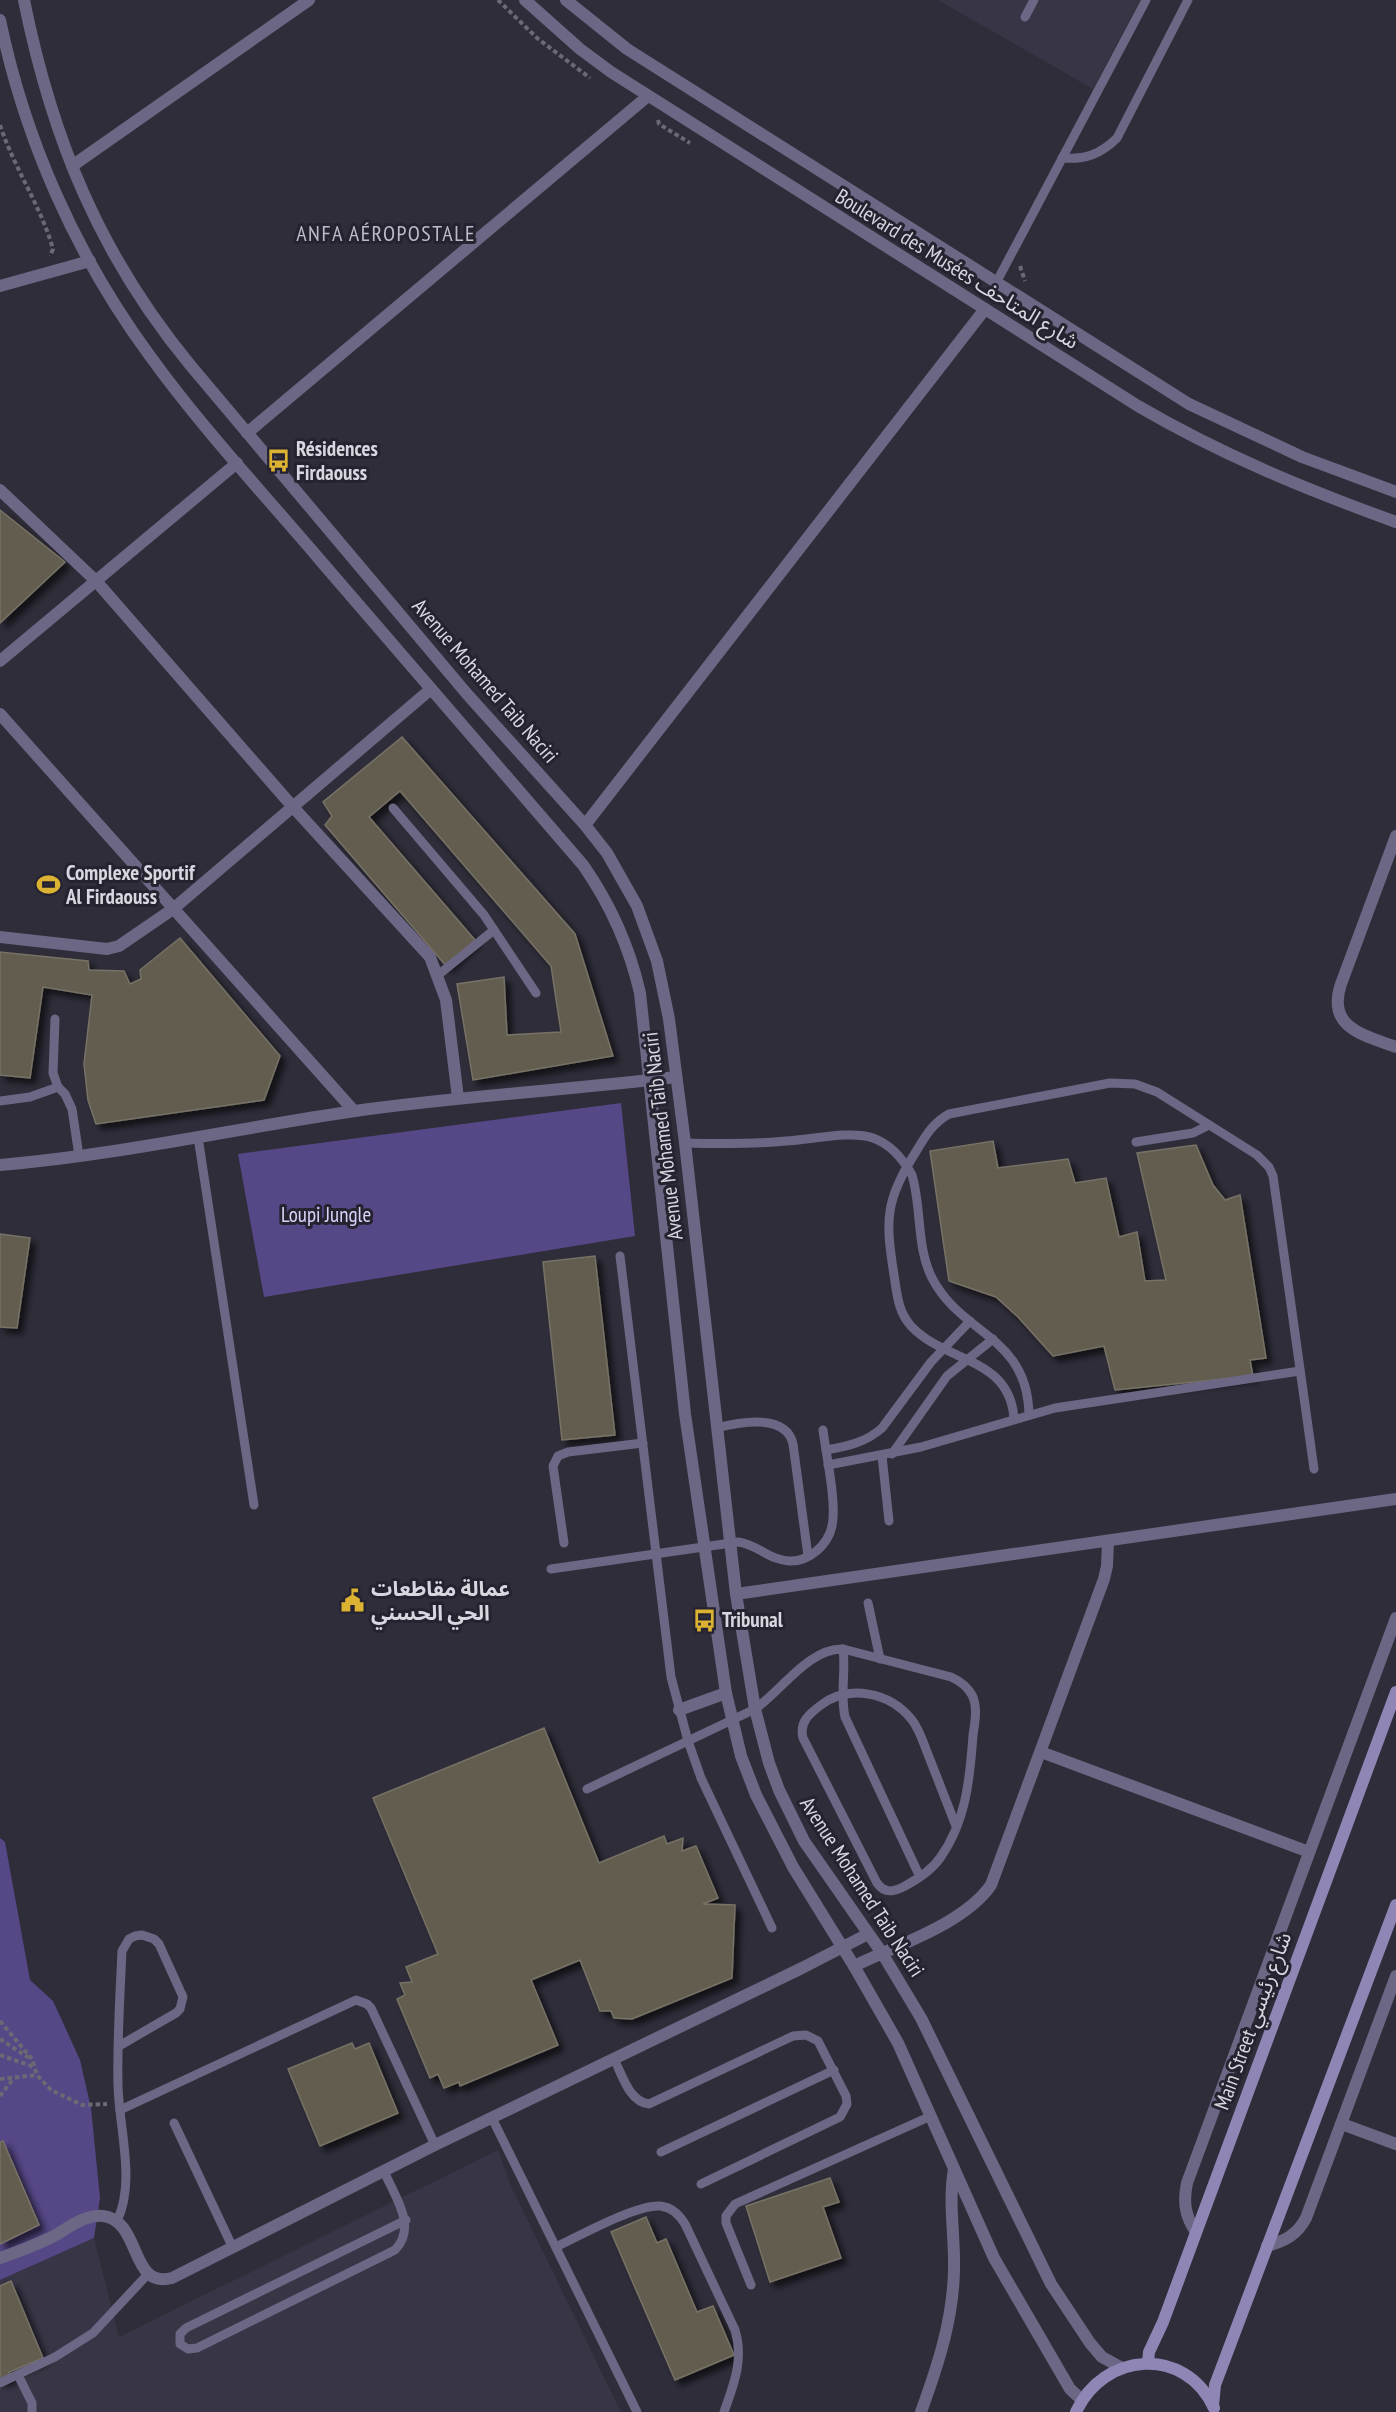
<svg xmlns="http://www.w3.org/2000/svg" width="1396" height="2412" viewBox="0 0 1396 2412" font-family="'PT Sans Narrow','Noto Sans Arabic',sans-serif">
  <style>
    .built { fill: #383546 }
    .green { fill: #564786 }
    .building { fill: #625d50; stroke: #777265; stroke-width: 1.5; filter: url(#shadow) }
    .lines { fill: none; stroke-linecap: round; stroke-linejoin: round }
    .path { stroke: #6b6974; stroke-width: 4; stroke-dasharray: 4.5 3; stroke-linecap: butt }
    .service { stroke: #6c6784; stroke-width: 9 }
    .minor { stroke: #6c6784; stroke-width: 12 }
    .tertiary { stroke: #6c6784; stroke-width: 12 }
    .secondary { stroke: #8f86b5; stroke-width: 12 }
    .labels { text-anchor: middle; stroke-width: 6; stroke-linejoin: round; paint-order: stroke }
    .street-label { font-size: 21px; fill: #d8d7df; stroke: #25232f }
    .poi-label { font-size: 21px; font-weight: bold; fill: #d8d7df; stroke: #25232f; text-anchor: start }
    .park-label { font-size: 21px; fill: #dad4fa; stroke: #25232f }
    .neighbourhood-label { font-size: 22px; letter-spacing: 1.5px; fill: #bebccb; stroke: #25232f }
  </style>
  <defs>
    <filter id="shadow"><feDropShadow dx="5.5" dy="5.5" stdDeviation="3" flood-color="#0009"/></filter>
  </defs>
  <rect width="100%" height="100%" fill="#2f2d39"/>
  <!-- built -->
  <g class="built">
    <polygon points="938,0 1140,0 1093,89"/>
    <polygon points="498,2150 511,2186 621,2412 0,2412 0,2280 94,2238 119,2337"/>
  </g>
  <!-- green -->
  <g class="green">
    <polygon points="621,1103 635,1236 264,1297 238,1154"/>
    <polygon points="0,1838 5,1842 30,1980 53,2001 80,2060 91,2108 100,2198 94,2238 0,2280"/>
  </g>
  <!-- building -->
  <g class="building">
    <polygon points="0,510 65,562 0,623"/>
    <polygon points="402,737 575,934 613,1056 473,1080 457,984 504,977 507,1035 561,1032 551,966 400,791 369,817 475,940 447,967 325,825 332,816 323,802"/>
    <polygon points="180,938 280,1056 264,1100 96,1124 88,1100 84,1064 92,995 43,987 30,1078 0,1075 0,952 88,961 89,970 124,971 130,984 141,979 140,970"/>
    <polygon points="993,1141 998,1168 1068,1159 1075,1183 1106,1178 1119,1237 1137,1232 1145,1281 1166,1280 1137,1153 1196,1145 1213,1185 1225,1200 1240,1195 1266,1358 1250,1360 1253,1376 1115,1390 1104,1346 1053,1356 1018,1317 996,1297 949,1281 930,1151"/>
    <polygon points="0,1234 30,1238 17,1328 0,1327"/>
    <polygon points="595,1256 615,1435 562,1440 543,1262"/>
    <polygon points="544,1728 599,1863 664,1836 667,1844 683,1838 682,1851 696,1846 718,1898 703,1904 735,1905 732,1978 632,2019 614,2018 611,2011 600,2011 580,1960 531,1980 558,2045 460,2086 459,2082 444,2088 438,2074 430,2078 397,1999 405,1995 400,1983 412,1982 406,1967 438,1954 373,1798"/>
    <polygon points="352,2043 355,2049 369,2043 398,2113 320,2146 288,2069"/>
    <polygon points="3,2141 39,2225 0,2244 0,2142"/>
    <polygon points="830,2178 839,2202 823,2207 841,2258 770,2282 746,2206"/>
    <polygon points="646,2217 657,2243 666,2239 697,2312 713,2306 734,2355 675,2380 611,2232"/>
    <polygon points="11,2281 43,2358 9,2372 12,2377 0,2382 0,2286"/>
  </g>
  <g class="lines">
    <!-- path -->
    <g class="path">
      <polyline points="498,0 537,38 590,78"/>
      <polyline points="658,120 659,124 690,143"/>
      <path d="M 0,125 C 14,168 41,206 53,249 L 50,256"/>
      <polyline points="1020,266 1025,281"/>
      <polyline points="0,2021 32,2059 37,2075 51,2090 82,2105 107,2104"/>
      <polyline points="0,2039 29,2058"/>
      <polyline points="0,2055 34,2067"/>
      <polyline points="0,2079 37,2075"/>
      <polyline points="0,2096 14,2078"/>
    </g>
    <!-- service -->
    <g class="service">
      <polyline points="1025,17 1034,0"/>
      <path d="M 1062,158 C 1085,160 1101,154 1117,138 L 1188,0"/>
      <polyline points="996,283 1146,0"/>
      <polyline points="393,808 484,915 494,930 438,975"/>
      <polyline points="494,930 536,993"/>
      <polyline points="55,1019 53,1073 58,1087 65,1094 72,1109 79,1156"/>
      <polyline points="0,1101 30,1097 58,1087"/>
      <polyline points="198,1137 254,1505"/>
      <polyline points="1136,1142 1193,1133 1209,1125"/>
      <path d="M 685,1143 C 719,1144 753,1144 786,1141 C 811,1140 850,1130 873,1138 C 890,1144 903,1159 912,1175 C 922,1209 916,1246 932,1278 C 962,1336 1027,1335 1029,1414"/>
      <polyline points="620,1256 671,1677 688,1741 701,1778 772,1928"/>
      <path d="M 1014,1418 C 1009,1356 945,1363 911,1326 C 898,1312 897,1294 894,1275 C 885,1218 885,1201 917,1150 C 926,1135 933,1123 949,1114 L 1110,1083 L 1135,1084 L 1157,1092 L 1257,1155 L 1269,1167 L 1273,1176 L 1314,1469"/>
      <path d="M 716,1428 C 740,1422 786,1413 793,1444 L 808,1556"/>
      <path d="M 826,1450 C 848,1446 865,1443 882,1428 L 931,1362 L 970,1321"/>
      <polyline points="892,1454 947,1376 993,1339"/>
      <polyline points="882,1456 889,1521"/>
      <polyline points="828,1465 921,1447 1055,1408 1300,1371"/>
      <polyline points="564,1543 553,1466 558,1456 568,1452 643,1443"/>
      <path d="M 551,1569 L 738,1542 C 757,1544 769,1560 789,1561 C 809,1562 828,1545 832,1526 C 837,1503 826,1455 823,1430"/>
      <polyline points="868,1603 880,1659"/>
      <path d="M 843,1649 C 846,1672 840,1694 845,1717 L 920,1877"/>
      <path d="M 587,1789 L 755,1709 C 782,1690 809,1648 843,1649 L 951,1677 C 960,1681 967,1686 972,1695 C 978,1707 975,1722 973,1735 C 970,1778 966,1822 940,1858 C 931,1871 918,1879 905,1886 C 894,1892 885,1894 877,1883 L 803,1738 C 799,1722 809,1714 821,1705 C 849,1684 890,1692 912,1720 C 920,1730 924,1745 929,1757 C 938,1780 947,1803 956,1826"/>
      <path d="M 614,2059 C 622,2074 629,2102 649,2104 L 793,2036 L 806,2035 L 818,2041 L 846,2096 L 847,2104 L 840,2117 L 701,2184"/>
      <polyline points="120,2110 356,2000 367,2004 371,2008 435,2145"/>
      <polyline points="492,2118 637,2412"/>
      <polyline points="174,2123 232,2246"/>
      <polyline points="661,2152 834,2070"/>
      <path d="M 384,2171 C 394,2196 418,2226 395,2250 L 197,2348 L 188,2349 L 180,2344 L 180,2334 L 186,2328 L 406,2220"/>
      <path d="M 117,2221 C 136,2182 119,2129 118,2085 C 117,2040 120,1995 122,1951 L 129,1939 L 135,1936 L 142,1935 L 154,1939 L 159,1944 L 183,1997 L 180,2009 L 176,2013 L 119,2046"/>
      <path d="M 556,2247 C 579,2236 637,2204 660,2206 C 671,2207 679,2214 685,2224 L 735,2330 C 744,2359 734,2384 724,2412"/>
      <polyline points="751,2285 726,2223 726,2216 735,2204 931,2116"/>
      <polyline points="18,2375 32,2403 32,2412"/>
      <polyline points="0,2383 55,2357 93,2333 148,2274"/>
    </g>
    <!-- minor -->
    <g class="minor">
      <polyline points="72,166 309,0"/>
      <polyline points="0,286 90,261"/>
      <polyline points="247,433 648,96"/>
      <polyline points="0,490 96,581 293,807 430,957 446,1000 458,1098"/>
      <polyline points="0,661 237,463"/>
      <polyline points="0,714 354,1111"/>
      <polyline points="585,825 985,309"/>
      <path d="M 1396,836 L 1341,984 C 1326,1028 1364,1035 1396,1047"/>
      <polyline points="0,937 107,949 119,946 173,909 431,689"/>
      <path d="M 0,1165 C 119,1155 237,1128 355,1111 C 462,1096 570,1090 676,1077"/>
      <polyline points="736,1594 1396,1499"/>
      <polyline points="1041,1752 1309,1852"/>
      <path d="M 854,1966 C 897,1945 964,1924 991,1885 L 1104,1579 L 1107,1566 L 1108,1541"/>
      <polyline points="1342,2124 1396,2144"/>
      <path d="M 1196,2232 C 1185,2216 1183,2202 1187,2183 L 1396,1618"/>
      <path d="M 1267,2246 C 1285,2241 1297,2235 1306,2218 L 1396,1976"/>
      <path d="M 0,2258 C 18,2252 35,2245 52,2237 C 67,2229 85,2214 103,2216 C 142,2221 129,2289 172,2278 L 435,2145 L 802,1968 L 868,1934"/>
    </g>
    <!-- tertiary -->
    <g class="tertiary">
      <path d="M 24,0 C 52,139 100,256 191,366 L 467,694 L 585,825 L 607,853 L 637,906 L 657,961 L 669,1019 L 685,1143 L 736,1594 L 755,1709 L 769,1763 L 779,1790 L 804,1841 L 882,1953 L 921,2018 L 1051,2284 L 1090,2343 L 1102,2357 L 1122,2368"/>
      <path d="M 525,0 L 580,49 L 611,72 L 1138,406 C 1222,455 1305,489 1396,522"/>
      <polyline points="566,0 627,49 1189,404 1302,457 1396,492"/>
      <path d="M 0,20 C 25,141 77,257 150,356 C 202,428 263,493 320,560 C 408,662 495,763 583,865 C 611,905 629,945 640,993 L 685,1414 L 726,1693 L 741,1756 L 756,1795 L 793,1867 L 854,1966 L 898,2043 L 994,2258 L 1070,2389 L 1082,2400"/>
      <polyline points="679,1710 726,1693"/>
      <path d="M 921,2412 C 938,2365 953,2320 954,2270 C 955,2235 948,2203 954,2169"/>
    </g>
    <!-- secondary -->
    <g class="secondary">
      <polyline points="1148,2363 1149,2352 1163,2322 1396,1692"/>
      <polyline points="1213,2406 1215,2385 1396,1905"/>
      <path d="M 1076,2412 C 1103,2352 1185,2345 1214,2408"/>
    </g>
  </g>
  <!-- icons -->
  <defs>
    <symbol id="bus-bare" viewBox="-9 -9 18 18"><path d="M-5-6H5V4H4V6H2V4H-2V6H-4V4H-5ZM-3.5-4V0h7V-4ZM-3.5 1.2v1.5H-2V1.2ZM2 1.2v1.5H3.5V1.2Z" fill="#dcb233" stroke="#25232f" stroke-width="2.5" paint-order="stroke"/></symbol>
    <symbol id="stadium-bare" viewBox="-9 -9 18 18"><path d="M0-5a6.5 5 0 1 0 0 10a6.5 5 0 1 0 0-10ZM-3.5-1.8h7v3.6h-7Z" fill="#dcb233" stroke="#25232f" stroke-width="2.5" paint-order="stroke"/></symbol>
    <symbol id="civic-bare" viewBox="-9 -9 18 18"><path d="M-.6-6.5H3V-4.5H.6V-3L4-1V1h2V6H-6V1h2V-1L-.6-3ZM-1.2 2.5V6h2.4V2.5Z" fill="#dcb233" stroke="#25232f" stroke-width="2.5" paint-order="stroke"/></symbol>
  </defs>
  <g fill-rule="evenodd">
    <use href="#bus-bare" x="262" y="444" width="33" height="33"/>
    <use href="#stadium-bare" x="32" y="868" width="33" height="33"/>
    <use href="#civic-bare" x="336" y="1584" width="33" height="33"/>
    <use href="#bus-bare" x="688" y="1604" width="33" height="33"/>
  </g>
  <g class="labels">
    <!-- street labels -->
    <g class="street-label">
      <text transform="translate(957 269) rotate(32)" y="7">Boulevard des Musées شارع المتاحف</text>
      <text transform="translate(485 681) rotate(49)" y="7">Avenue Mohamed Taib Naciri</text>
      <text transform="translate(663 1136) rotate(-97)" y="7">Avenue Mohamed Taib Naciri</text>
      <text transform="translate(862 1887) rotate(57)" y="7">Avenue Mohamed Taib Naciri</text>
      <text transform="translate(1253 2021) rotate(-70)" y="7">Main Street شارع رئيسي</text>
    </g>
    <!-- poi labels -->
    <g class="poi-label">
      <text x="296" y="456">Résidences<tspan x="296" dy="24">Firdaouss</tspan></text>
      <text x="66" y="880">Complexe Sportif<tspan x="66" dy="24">Al Firdaouss</tspan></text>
      <text x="371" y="1596">عمالة مقاطعات<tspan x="371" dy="24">الحي الحسني</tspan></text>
      <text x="722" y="1627">Tribunal</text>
    </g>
    <!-- park labels -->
    <g class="park-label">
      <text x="326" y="1222">Loupi Jungle</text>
    </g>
    <!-- neighbourhood labels -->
    <g class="neighbourhood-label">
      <text x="386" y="241">ANFA AÉROPOSTALE</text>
    </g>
  </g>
</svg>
